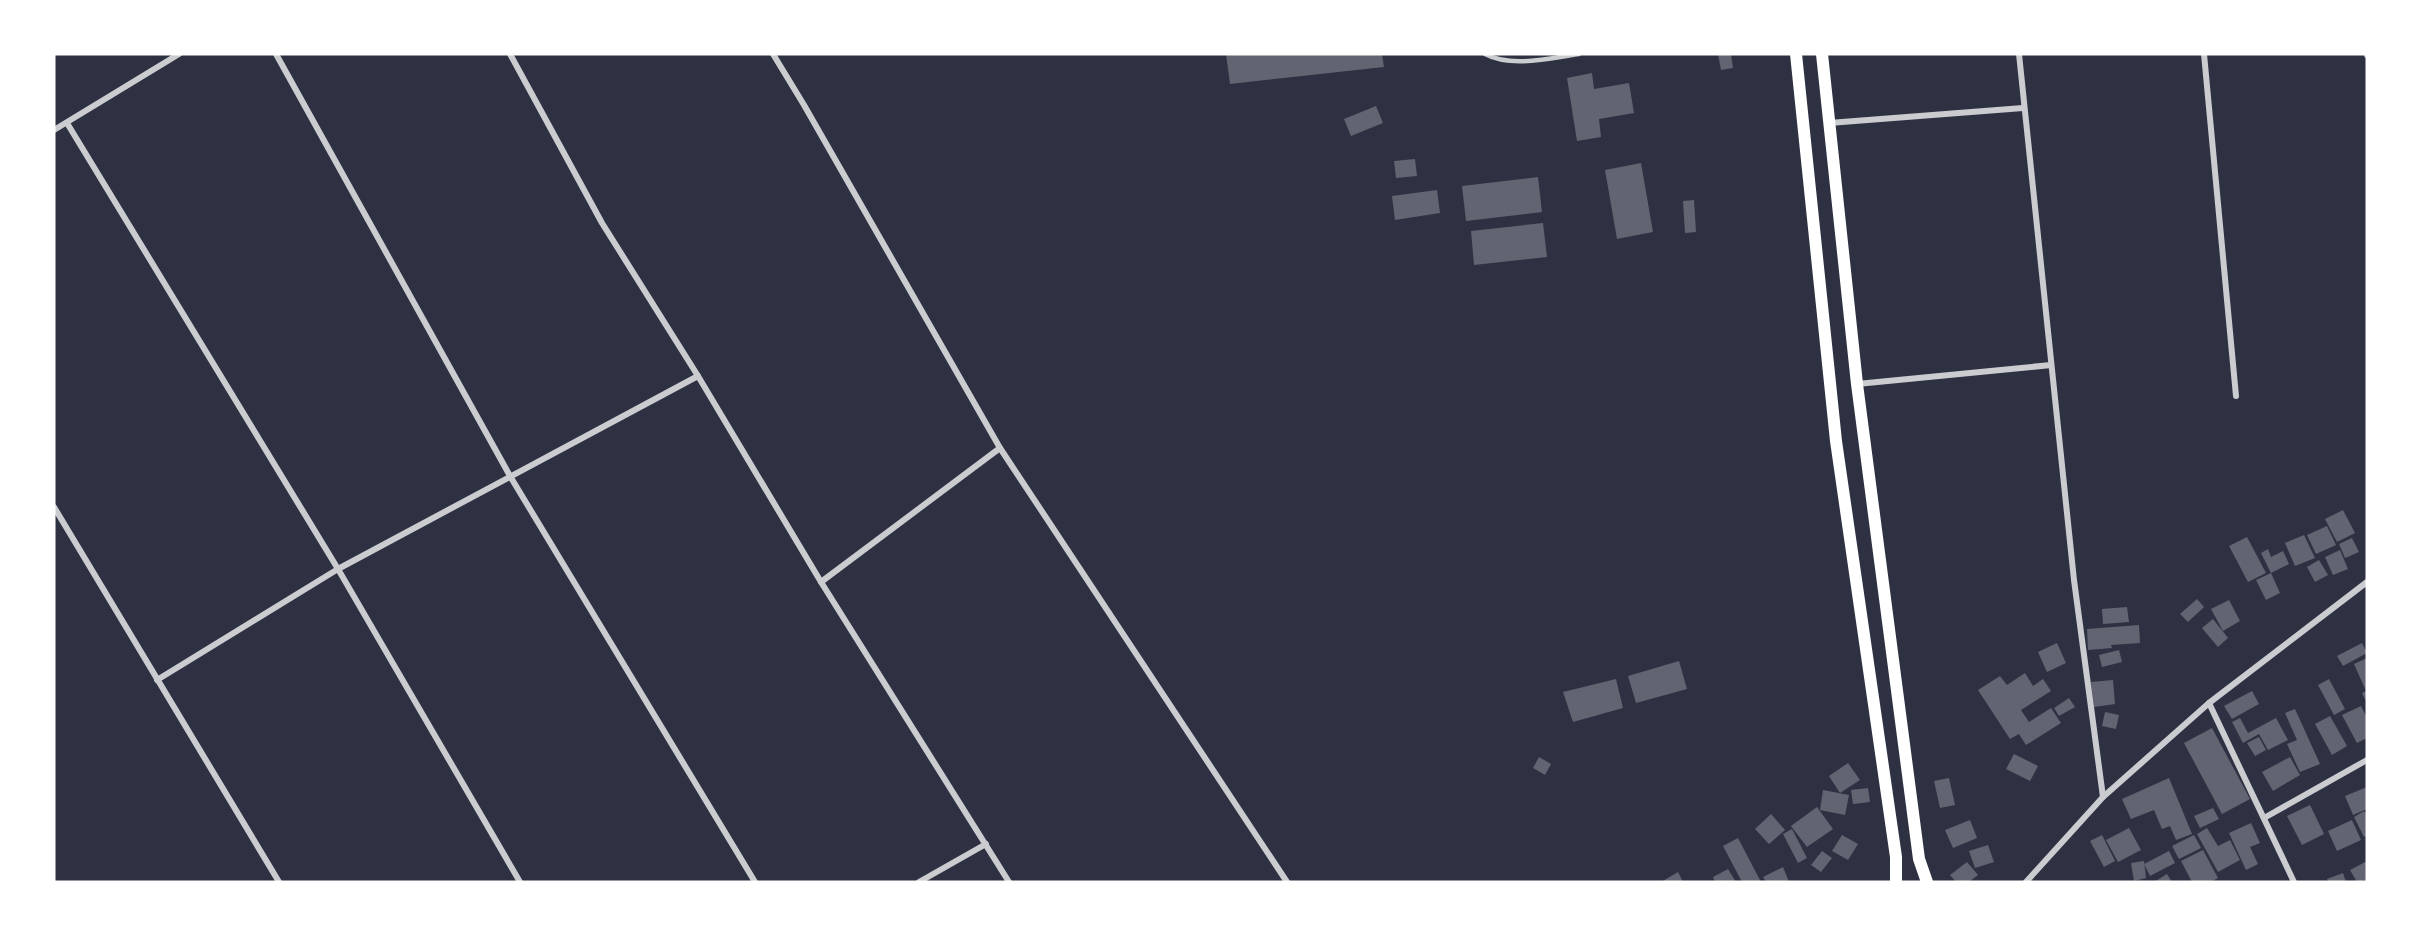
<svg xmlns="http://www.w3.org/2000/svg" width="2421" height="936" viewBox="0 0 2421 936" font-family="Montserrat,sans-serif">
  <style>
    .building { fill: #626471 }
    .lines { fill: none; stroke-linecap: round; stroke-linejoin: round }
    .service { stroke: #caccd0; stroke-width: 4.5 }
    .minor { stroke: #caccd0; stroke-width: 6 }
    .secondary { stroke: #fff; stroke-width: 12 }
  </style>
  <rect width="100%" height="100%" fill="#2d3142"/>
  <!-- building -->
  <g class="building">
    <polygon points="1226,54 1382,54 1384,67 1230,84"/>
    <polygon points="1718,54 1731,54 1733,68 1721,70"/>
    <polygon points="1592,73 1594,89 1629,83 1634,113 1599,119 1601,137 1577,141 1567,78"/>
    <polygon points="1376,106 1383,123 1351,136 1344,119"/>
    <polygon points="1415,159 1417,176 1396,178 1394,161"/>
    <polygon points="1641,163 1653,232 1617,239 1605,170"/>
    <polygon points="1538,177 1542,212 1466,221 1462,186"/>
    <polygon points="1437,190 1440,213 1395,220 1392,196"/>
    <polygon points="1694,200 1696,232 1685,233 1683,201"/>
    <polygon points="1543,223 1547,257 1474,265 1471,231"/>
    <polygon points="2343,510 2355,533 2337,542 2325,519"/>
    <polygon points="2327,526 2336,545 2316,554 2307,535"/>
    <polygon points="2304,535 2315,558 2295,566 2285,543"/>
    <polygon points="2247,537 2266,573 2248,582 2229,546"/>
    <polygon points="2352,538 2359,552 2345,558 2339,544"/>
    <polygon points="2268,549 2271,557 2283,551 2289,564 2271,573 2261,553"/>
    <polygon points="2340,550 2348,569 2333,575 2325,557"/>
    <polygon points="2319,560 2328,575 2315,582 2307,567"/>
    <polygon points="2271,573 2280,593 2266,600 2256,580"/>
    <polygon points="2197,599 2204,607 2188,622 2180,614"/>
    <polygon points="2229,600 2240,621 2223,631 2211,609"/>
    <polygon points="2127,607 2129,622 2103,624 2102,609"/>
    <polygon points="2213,619 2228,638 2218,647 2202,628"/>
    <polygon points="2139,625 2140,643 2111,645 2112,648 2088,650 2087,629"/>
    <polygon points="2057,643 2066,663 2047,672 2038,652"/>
    <polygon points="2362,643 2367,653 2343,666 2337,656"/>
    <polygon points="2119,650 2122,662 2102,667 2099,655"/>
    <polygon points="2367,658 2367,703 2362,693 2366,691 2354,664"/>
    <polygon points="1679,661 1687,689 1636,703 1628,676"/>
    <polygon points="2025,673 2033,686 2043,679 2051,691 2021,710 2029,722 2051,708 2061,723 2026,745 2019,734 2010,739 1978,690 2000,676 2007,685"/>
    <polygon points="1616,679 1623,708 1573,722 1563,692"/>
    <polygon points="2329,679 2345,709 2334,715 2318,685"/>
    <polygon points="2113,680 2115,704 2094,707 2091,682"/>
    <polygon points="2252,691 2259,704 2232,719 2224,706"/>
    <polygon points="2069,698 2075,707 2059,716 2054,708"/>
    <polygon points="2361,706 2367,718 2367,738 2357,743 2342,715"/>
    <polygon points="2295,709 2320,764 2300,772 2287,744 2297,740 2285,713"/>
    <polygon points="2105,712 2119,715 2116,729 2102,726"/>
    <polygon points="2330,716 2347,746 2332,755 2315,724"/>
    <polygon points="2240,718 2248,733 2276,718 2288,740 2268,750 2259,734 2243,743 2232,722"/>
    <polygon points="2212,728 2250,799 2222,814 2184,743"/>
    <polygon points="2259,737 2266,750 2255,756 2247,743"/>
    <polygon points="2014,754 2038,766 2030,781 2006,769"/>
    <polygon points="1539,757 1551,764 1545,775 1533,768"/>
    <polygon points="2290,757 2300,775 2273,791 2262,772"/>
    <polygon points="1848,763 1860,780 1840,793 1829,776"/>
    <polygon points="1949,778 1955,805 1940,808 1934,781"/>
    <polygon points="2169,778 2192,834 2176,840 2170,826 2162,829 2154,810 2131,819 2122,799"/>
    <polygon points="2367,787 2367,809 2353,815 2345,796"/>
    <polygon points="1868,788 1870,802 1853,804 1851,790"/>
    <polygon points="1823,790 1849,795 1845,815 1820,810"/>
    <polygon points="2310,805 2324,834 2302,845 2287,816"/>
    <polygon points="1817,807 1833,829 1807,847 1791,826"/>
    <polygon points="2213,808 2219,819 2200,828 2194,816"/>
    <polygon points="2364,811 2367,816 2367,835 2364,837 2354,817"/>
    <polygon points="1771,814 1785,830 1769,844 1755,829"/>
    <polygon points="1970,820 1977,838 1953,848 1945,830"/>
    <polygon points="2352,820 2361,840 2337,851 2328,831"/>
    <polygon points="2251,823 2260,843 2250,847 2258,864 2246,870 2229,833"/>
    <polygon points="2129,828 2141,850 2118,862 2106,840"/>
    <polygon points="2207,828 2218,846 2230,840 2240,860 2218,872 2197,834"/>
    <polygon points="1792,829 1807,858 1798,863 1783,834"/>
    <polygon points="1842,835 1858,844 1848,860 1832,851"/>
    <polygon points="2102,835 2115,861 2104,867 2090,841"/>
    <polygon points="2194,835 2201,848 2179,859 2172,846"/>
    <polygon points="1738,838 1761,882 1742,882 1723,846"/>
    <polygon points="1988,845 1994,862 1975,868 1969,851"/>
    <polygon points="2203,850 2218,878 2211,882 2192,882 2181,861"/>
    <polygon points="1822,851 1832,858 1821,872 1811,865"/>
    <polygon points="2169,851 2175,863 2150,876 2144,864"/>
    <polygon points="2144,861 2146,878 2134,881 2131,863"/>
    <polygon points="2367,861 2367,880 2357,882 2350,870"/>
    <polygon points="1967,862 1978,875 1969,882 1956,882 1950,875"/>
    <polygon points="1783,867 1789,882 1766,882 1763,877"/>
    <polygon points="1728,869 1736,882 1715,882 1713,877"/>
    <polygon points="1678,872 1683,882 1661,882"/>
    <polygon points="2343,873 2346,882 2328,882 2327,879"/>
    <polygon points="2167,874 2172,882 2154,882"/>
  </g>
  <g class="lines">
    <!-- service -->
    <path class="service" d="M 1485,54 C 1511,68 1551,58 1579,54"/>
    <!-- minor -->
    <g class="minor">
      <polyline points="276,54 510,476 755,882"/>
      <polyline points="510,54 602,223 698,376 821,582 1009,882"/>
      <polyline points="773,54 804,105 1000,448 1287,882"/>
      <polyline points="2019,54 2074,580 2103,797"/>
      <polyline points="2204,54 2236,396"/>
      <polyline points="2367,54 2367,55"/>
      <polyline points="67,123 338,569 520,882"/>
      <polyline points="1829,123 2023,108"/>
      <polyline points="54,130 179,54"/>
      <polyline points="1857,384 2051,365"/>
      <polyline points="54,507 279,882"/>
      <polyline points="821,582 1000,448"/>
      <polyline points="157,680 338,569 698,376"/>
      <polyline points="2209,703 2294,882"/>
      <polyline points="2264,818 2367,760"/>
      <polyline points="919,882 986,844"/>
      <polyline points="2026,882 2103,797 2209,703 2367,582"/>
    </g>
    <!-- secondary -->
    <g class="secondary">
      <polyline points="1796,54 1836,441 1896,857 1896,882"/>
      <polyline points="1822,54 1857,384 1919,859 1927,882"/>
    </g>
  </g>
  <!-- border -->
  <rect width="2421" height="936" fill="none" stroke="#ffffff" stroke-width="111"/>
</svg>
